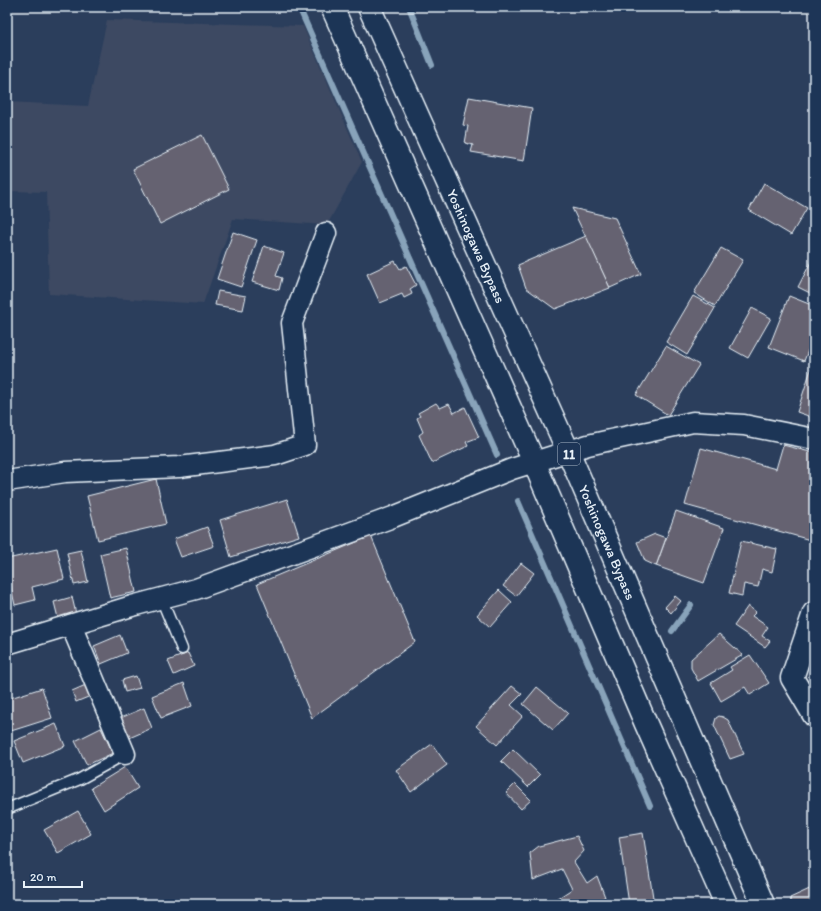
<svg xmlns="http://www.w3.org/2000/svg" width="821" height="911" viewBox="0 0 821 911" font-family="Itim,sans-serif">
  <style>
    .built { fill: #3c4962 }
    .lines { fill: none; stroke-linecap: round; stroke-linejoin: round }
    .stream { stroke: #88a3ba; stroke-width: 6 }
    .building { fill: #656271; stroke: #e8f1f8 }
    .lane-casing { stroke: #e8f1f8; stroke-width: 13 }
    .street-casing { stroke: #e8f1f8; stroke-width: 23 }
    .secondary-casing { stroke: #e8f1f8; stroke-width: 25 }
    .highway-casing { stroke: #e8f1f8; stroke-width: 25 }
    .lane { stroke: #1d3557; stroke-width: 10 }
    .street { stroke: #1d3557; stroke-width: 20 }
    .secondary { stroke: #1d3557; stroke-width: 22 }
    .highway { stroke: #1d3557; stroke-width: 22 }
    .labels { text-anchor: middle; stroke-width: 3.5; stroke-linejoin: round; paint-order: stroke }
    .shield { fill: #1d3557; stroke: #abb9c8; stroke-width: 1 }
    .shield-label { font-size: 13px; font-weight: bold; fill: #e8f1f8 }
    .street-label { font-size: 14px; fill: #e8f1f8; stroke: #1d3557 }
  </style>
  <rect width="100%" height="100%" fill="#2b3e5c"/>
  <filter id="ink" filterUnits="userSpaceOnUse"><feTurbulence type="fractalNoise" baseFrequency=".025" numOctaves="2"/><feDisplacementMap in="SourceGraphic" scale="8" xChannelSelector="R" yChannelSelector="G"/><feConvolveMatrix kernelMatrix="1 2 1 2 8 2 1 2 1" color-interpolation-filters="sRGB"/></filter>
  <g filter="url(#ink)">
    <!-- built -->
    <polygon class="built" points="107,20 303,26 362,162 327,225 233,219 203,304 49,294 46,192 7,191 7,102 88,106"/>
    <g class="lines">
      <!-- stream -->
      <g class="stream">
        <polyline points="299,7 497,455"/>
        <polyline points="409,7 432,65"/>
        <polyline points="518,501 650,806"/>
        <polyline points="672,631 691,605"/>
      </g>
    </g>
    <!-- building -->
    <g class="building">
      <polygon points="469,97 532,108 524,161 471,152 473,145 465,143 468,126 463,125"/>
      <polygon points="202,135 229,189 160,224 133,169"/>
      <polygon points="764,183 807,208 791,235 749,210"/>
      <polygon points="572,208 615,218 641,274 610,288"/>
      <polygon points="233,232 257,240 241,287 217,279"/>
      <polygon points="586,236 610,288 555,309 526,288 518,265"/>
      <polygon points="264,246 284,253 276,276 282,278 279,290 252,282"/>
      <polygon points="721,248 743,260 715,306 694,293"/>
      <polygon points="814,256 814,295 798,287"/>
      <polygon points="395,261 400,269 406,266 416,285 410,289 412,294 404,298 402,294 380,303 367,274"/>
      <polygon points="218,291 246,296 243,310 215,305"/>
      <polygon points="693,296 715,308 687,355 666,342"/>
      <polygon points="789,296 814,306 814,335 804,361 769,347"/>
      <polygon points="752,308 771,318 748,358 730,348"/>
      <polygon points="666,346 699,365 668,415 636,395"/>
      <polygon points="814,360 814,418 797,412"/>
      <polygon points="436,403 440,408 449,404 454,413 465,407 479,437 466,442 468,446 432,463 419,435 423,432 417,418 420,416 418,413"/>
      <polygon points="783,445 814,453 814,541 685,505 701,448 776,469"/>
      <polygon points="156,479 166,524 98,540 87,496"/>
      <polygon points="287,499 299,536 231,557 220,520"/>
      <polygon points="676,511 724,528 704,583 656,566"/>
      <polygon points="207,527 214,546 181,557 174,539"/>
      <polygon points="655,534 666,538 656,566 645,561 637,542"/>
      <polygon points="371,536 415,642 312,718 257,584"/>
      <polygon points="741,541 777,549 772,572 762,569 758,587 744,584 742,596 729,593"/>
      <polygon points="57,548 64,579 32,587 35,600 15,605 7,570 7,559"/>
      <polygon points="126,548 136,592 110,598 100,554"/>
      <polygon points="81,550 88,582 74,585 67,553"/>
      <polygon points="521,563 534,573 516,596 503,586"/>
      <polygon points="499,590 512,602 490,627 477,615"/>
      <polygon points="675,596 681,601 671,613 665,607"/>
      <polygon points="72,597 76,614 58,618 54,602"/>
      <polygon points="748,606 756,612 752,616 768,627 762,636 770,641 765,647 734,626"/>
      <polygon points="719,634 743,655 698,681 691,668 691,659"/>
      <polygon points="120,635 127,653 101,664 94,646"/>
      <polygon points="188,653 194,666 174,675 168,661"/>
      <polygon points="750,655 769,683 750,695 745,687 721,701 711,683 732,670 730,667"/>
      <polygon points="136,676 140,688 125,692 122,680"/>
      <polygon points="184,683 192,706 161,718 152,696"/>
      <polygon points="88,684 93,695 76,702 72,691"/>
      <polygon points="512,686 522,694 511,705 523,716 497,745 476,726"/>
      <polygon points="537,687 568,713 553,730 523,704"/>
      <polygon points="42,688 52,718 11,731 7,717 7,699"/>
      <polygon points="144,708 152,728 127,739 118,719"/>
      <polygon points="719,716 723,717 728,720 744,754 730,759 714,725 716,718"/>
      <polygon points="56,724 65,746 23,763 14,741"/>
      <polygon points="101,728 113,753 87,765 75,741"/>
      <polygon points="432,744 447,765 411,792 396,770"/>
      <polygon points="513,749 540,775 528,787 501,761"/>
      <polygon points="125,767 138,788 104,810 91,788"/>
      <polygon points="515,784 531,800 521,809 506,793"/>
      <polygon points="78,811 91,834 58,853 44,830"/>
      <polygon points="643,833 654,904 629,904 619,837"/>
      <polygon points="577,836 584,851 574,862 587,883 597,876 605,897 591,904 549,904 572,889 562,869 533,880 530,853 539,846"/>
      <polygon points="814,887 814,904 792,904 790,898"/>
    </g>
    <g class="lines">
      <defs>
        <g id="lane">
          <polyline points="161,598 182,649"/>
          <polyline points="7,809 80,779 125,754"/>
        </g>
        <g id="street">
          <polyline points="7,481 65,472 179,467 275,455 305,445 292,323 326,233"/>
          <polyline points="71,625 125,754"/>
          <polyline points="7,644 132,606 196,589 393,517 512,469 588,445 693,422 744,425 814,439"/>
        </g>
        <polyline id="secondary" points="814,613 792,678 814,715"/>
        <g id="highway">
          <polyline points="332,7 534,462 646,724 726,904"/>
          <path id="s1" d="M 369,7 L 568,451 L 763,904"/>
        </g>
      </defs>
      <!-- lane casing -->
      <use href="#lane" class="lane-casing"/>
      <!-- street casing -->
      <use href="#street" class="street-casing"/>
      <!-- secondary casing -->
      <use href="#secondary" class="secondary-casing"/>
      <!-- highway casing -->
      <use href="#highway" class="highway-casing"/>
      <!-- lane -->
      <use href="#lane" class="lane"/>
      <!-- street -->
      <use href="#street" class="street"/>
      <!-- secondary -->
      <use href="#secondary" class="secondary"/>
      <!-- highway -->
      <use href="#highway" class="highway"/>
    </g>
  </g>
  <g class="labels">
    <!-- shield labels -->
    <rect class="shield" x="558" y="443" width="22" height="22" rx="3"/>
    <g class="shield-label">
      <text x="569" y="459">11</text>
    </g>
    <!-- street labels -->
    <g class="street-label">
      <text dy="5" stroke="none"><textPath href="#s1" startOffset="262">Yoshinogawa Bypass</textPath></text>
      <text dy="5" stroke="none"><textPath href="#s1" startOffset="586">Yoshinogawa Bypass</textPath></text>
    </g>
  </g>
  <!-- margin -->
  <rect width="821" height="911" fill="none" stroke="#1d3557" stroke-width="24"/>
  <rect x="12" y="12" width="797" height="887" fill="none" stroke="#e8f1f8" stroke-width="1.5" filter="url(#ink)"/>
  <!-- scale -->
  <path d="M24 881v6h58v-6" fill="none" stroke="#e8f1f8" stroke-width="2"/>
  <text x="30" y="881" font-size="12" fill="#e8f1f8" stroke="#1d3557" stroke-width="3" paint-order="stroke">20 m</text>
</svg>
